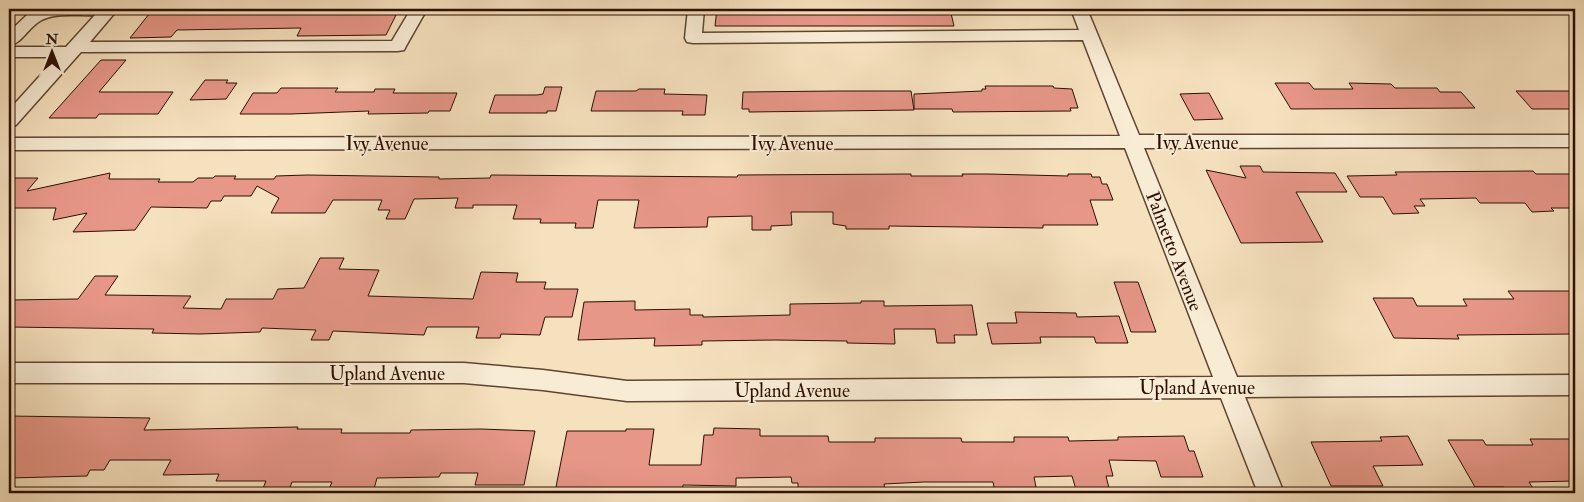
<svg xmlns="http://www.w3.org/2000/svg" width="1584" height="502" viewBox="0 0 1584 502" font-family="'IM FELL Double Pica',serif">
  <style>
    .building { fill: #e79788; stroke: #2c0f02 }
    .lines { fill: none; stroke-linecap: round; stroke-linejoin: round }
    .minor-casing { stroke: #5e4431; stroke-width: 3 }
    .minor { fill: #f9ecd5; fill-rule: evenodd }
    .labels { text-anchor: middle; stroke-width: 4; stroke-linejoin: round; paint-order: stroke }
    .street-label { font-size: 19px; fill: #2c0f02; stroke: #f9ecd5 }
  </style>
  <rect width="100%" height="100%" fill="#f6e1be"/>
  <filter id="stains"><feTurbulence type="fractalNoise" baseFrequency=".004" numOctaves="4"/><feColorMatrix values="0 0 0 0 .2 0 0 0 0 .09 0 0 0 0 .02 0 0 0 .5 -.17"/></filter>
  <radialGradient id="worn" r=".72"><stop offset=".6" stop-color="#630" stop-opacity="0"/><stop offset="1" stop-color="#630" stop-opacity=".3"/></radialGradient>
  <!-- building -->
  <g class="building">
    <polygon points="153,9 399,9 386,35 297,36 301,28 177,30 171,37 130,38"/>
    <polygon points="717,9 950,9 954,26 715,26"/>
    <polygon points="101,60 126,60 99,92 173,92 158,114 99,114 96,118 49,118"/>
    <polygon points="205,80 228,80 226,83 237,83 226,99 190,100"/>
    <polygon points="1275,83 1309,83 1314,89 1353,89 1349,83 1391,84 1395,88 1437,88 1440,92 1461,92 1475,108 1291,109"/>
    <polygon points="985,86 1053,86 1054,88 1072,89 1078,108 1070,108 1071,111 953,112 952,109 914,109 914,94 982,91 982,89 986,89"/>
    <polygon points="545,87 562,87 556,111 547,111 547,113 489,113 495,95 537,95 543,94"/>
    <polygon points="281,88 338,88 335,92 374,92 375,89 395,89 393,93 457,93 450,111 429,111 428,113 368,114 369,111 291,114 240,114 253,93 277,93"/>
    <polygon points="639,89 665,89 664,94 707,95 705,115 682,115 683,111 591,111 596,91 636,91"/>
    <polygon points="838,91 911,91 914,110 749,112 749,109 742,109 743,92"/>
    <polygon points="1516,91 1575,91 1575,109 1532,109"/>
    <polygon points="1209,93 1223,119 1194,120 1180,94"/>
    <polygon points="1240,166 1260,166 1263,172 1335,173 1347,192 1296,192 1323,242 1241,243 1206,170 1246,178"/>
    <polygon points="1533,171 1536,174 1575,174 1575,208 1551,208 1554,211 1532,212 1525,203 1480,203 1476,198 1420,199 1425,206 1414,206 1419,213 1393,214 1383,197 1360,197 1347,176 1397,175 1395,172"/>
    <polygon points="110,173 109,179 160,179 158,182 193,182 198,178 213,178 215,176 236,176 234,179 274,179 276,176 307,175 439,177 439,179 490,178 491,175 737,177 738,175 911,174 911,176 963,176 962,174 988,174 1068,176 1068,174 1091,174 1092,177 1100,177 1102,184 1107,184 1113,200 1090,200 1098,225 1043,225 1043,228 889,226 889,229 846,229 846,226 833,224 833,212 791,212 792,225 771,226 771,230 752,230 752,216 708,217 707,227 634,228 639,200 598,200 593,228 575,228 576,223 540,223 541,219 513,219 517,205 473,205 473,208 455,208 458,198 414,199 405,219 386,219 390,210 378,210 382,200 333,200 325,213 271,213 279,198 257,186 251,196 224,196 221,201 211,201 207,208 151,207 135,230 73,232 87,213 53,220 56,208 13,208 9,214 9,178 38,178 27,191"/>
    <polygon points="320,258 344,258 339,269 379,270 368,296 473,299 481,272 518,273 516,282 546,282 544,289 578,289 572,317 545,317 540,335 501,334 500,338 476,338 479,327 427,327 424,335 333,331 329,340 311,340 316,330 262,328 260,332 200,334 152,333 154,329 9,327 9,300 78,299 95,276 118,276 105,295 191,296 183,308 221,309 226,299 273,299 278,289 304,288"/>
    <polygon points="1114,282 1138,282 1156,332 1131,332"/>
    <polygon points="1508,291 1571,291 1575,297 1575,334 1457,335 1459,339 1394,338 1373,298 1413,298 1417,306 1467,306 1463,299 1514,299"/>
    <polygon points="635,301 635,310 690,309 690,315 703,315 703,317 790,315 790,304 861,303 861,301 884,301 884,306 972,305 977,335 954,335 955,343 937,343 935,329 894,329 895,344 847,343 847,341 775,340 702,341 702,345 654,346 655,338 578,340 584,302"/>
    <polygon points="1015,312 1076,313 1077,317 1119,316 1128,343 1096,343 1094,337 1040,337 1041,343 992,344 987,323 1017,323"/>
    <polygon points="9,416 150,418 144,430 298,427 297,429 342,429 341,433 410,433 411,430 481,429 535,431 524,485 475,485 478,473 441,473 439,477 377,478 374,489 329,489 332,482 292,482 288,493 261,493 266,481 216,481 219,474 163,475 171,460 110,460 104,470 90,470 87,476 9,478"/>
    <polygon points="714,428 760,429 760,436 828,436 829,442 875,442 875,438 961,438 962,442 1014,442 1014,437 1068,437 1069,441 1118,440 1118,437 1184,436 1189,451 1194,451 1203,477 1161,477 1156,461 1109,460 1113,476 1106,476 1110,492 1094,492 1094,493 1077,493 1072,476 1034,477 1037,492 995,492 993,482 924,482 884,484 885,490 831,490 831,493 798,493 798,483 792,483 791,477 736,478 736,486 683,485 682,493 555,492 567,431 626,431 626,429 654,429 649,465 701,465 704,435 713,435"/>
    <polygon points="1408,436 1423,465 1373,466 1383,486 1331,486 1311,442 1382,441 1380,437"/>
    <polygon points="1530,439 1575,439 1575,481 1529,482 1536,493 1508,493 1504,487 1475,487 1448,440 1483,440 1486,445 1533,445"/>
  </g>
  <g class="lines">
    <defs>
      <g id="minor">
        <path d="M 41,9 L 118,9 L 90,42 L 392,41 L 411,9 L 427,9 L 406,46 L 404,50 L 398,51 L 81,52 L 16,125 L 9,127 L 9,110 L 57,57 L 9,57 L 9,47 L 66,47 L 95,15 C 79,16 54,12 40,21 C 28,28 22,43 9,46 L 9,32 L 27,15 Z"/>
        <polygon points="688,9 704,9 702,33 1079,30 1071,9 1087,9 1139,135 1575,135 1575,147 1144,148 1237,377 1575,375 1575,395 1245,397 1284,493 1258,493 1221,398 627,401 543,390 464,383 9,383 9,363 464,363 543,370 627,381 1213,377 1125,148 9,150 9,138 1120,136 1083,40 693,43 687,42 685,38"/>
      </g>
    </defs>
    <!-- minor casing -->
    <use href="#minor" class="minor-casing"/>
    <!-- minor -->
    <use href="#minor" class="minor"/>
  </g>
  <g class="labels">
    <!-- street labels -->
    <g class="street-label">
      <text x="1197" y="149">Ivy Avenue</text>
      <text x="387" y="150">Ivy Avenue</text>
      <text x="792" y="150">Ivy Avenue</text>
      <text transform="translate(1175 251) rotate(69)" y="7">Palmetto Avenue</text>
      <text x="387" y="380">Upland Avenue</text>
      <text x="1197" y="394">Upland Avenue</text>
      <text x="792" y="397">Upland Avenue</text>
    </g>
  </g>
  <!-- margin -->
  <rect width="1584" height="502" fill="none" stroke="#f6e1be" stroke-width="30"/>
  <rect x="10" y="10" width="1564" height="482" fill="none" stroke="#2c0f02" stroke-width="2.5"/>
  <rect x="15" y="15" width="1554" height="472" fill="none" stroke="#2c0f02"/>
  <!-- north arrow -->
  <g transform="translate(52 52)" stroke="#f9ecd5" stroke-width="4" paint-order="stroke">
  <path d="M0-4L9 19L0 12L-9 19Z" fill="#2c0f02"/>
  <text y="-8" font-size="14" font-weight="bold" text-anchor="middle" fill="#2c0f02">N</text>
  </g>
  <rect width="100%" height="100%" filter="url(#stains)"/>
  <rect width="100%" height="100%" fill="url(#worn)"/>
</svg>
